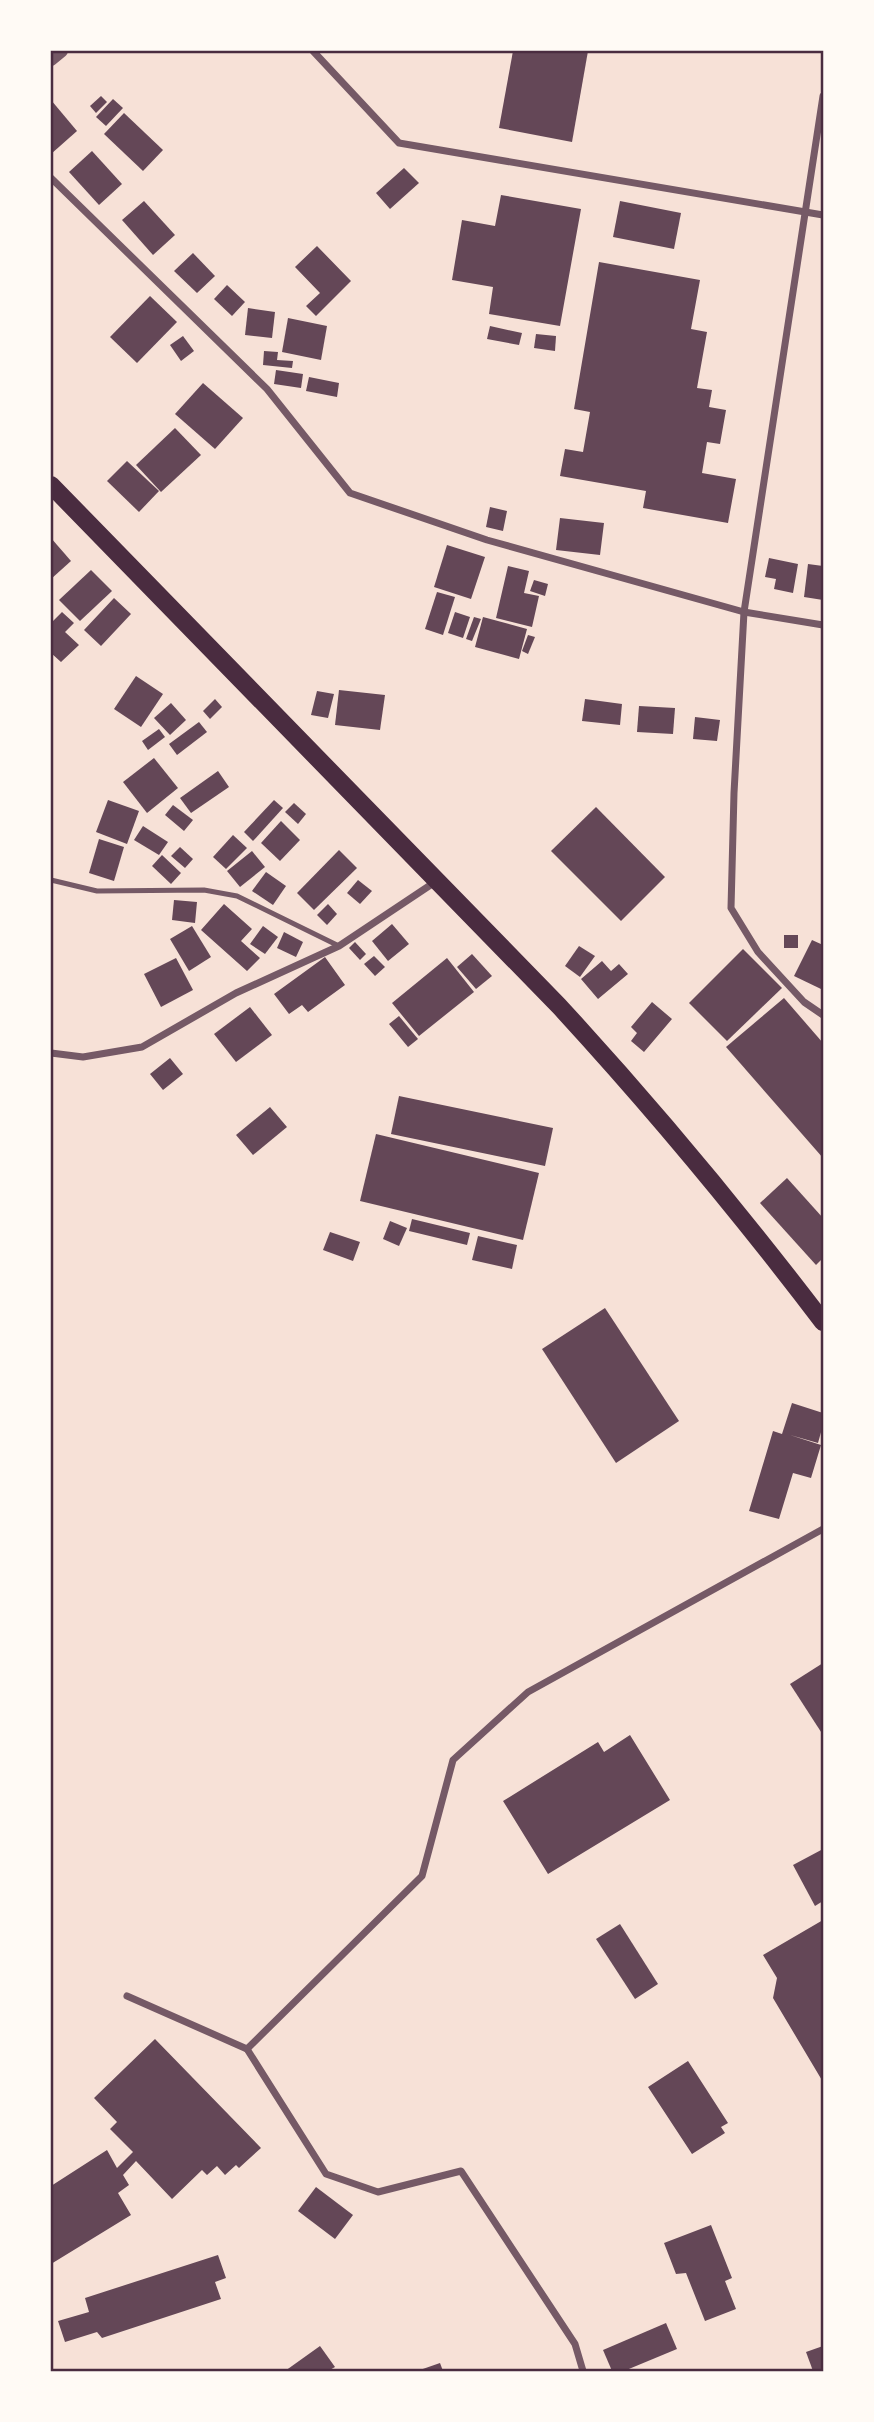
<svg xmlns="http://www.w3.org/2000/svg" width="874" height="2422" viewBox="0 0 874 2422" font-family="'Titillium Web',sans-serif">
  <style>
    .building { fill: #644757 }
    .lines { fill: none; stroke-linecap: round; stroke-linejoin: round }
    .service { stroke: #755966; stroke-width: 5 }
    .minor { stroke: #755966; stroke-width: 7 }
    .tertiary { stroke: #755966; stroke-width: 12 }
    .primary { stroke: #4a2c40; stroke-width: 18 }
    .neatline { fill: none; stroke: #4a2c40; stroke-width: 2.5 }
  </style>
  <rect width="100%" height="100%" fill="#f7e1d7"/>
  <!-- building -->
  <g class="building">
    <polygon points="513,51 588,51 572,142 499,128"/>
    <polygon points="101,96 107,102 96,113 90,106"/>
    <polygon points="113,99 123,108 106,126 96,117"/>
    <polygon points="51,100 77,131 51,154"/>
    <polygon points="124,113 163,150 143,171 104,134"/>
    <polygon points="92,151 122,184 99,205 69,172"/>
    <polygon points="404,168 419,183 390,209 376,193"/>
    <polygon points="501,195 581,209 560,326 489,314 493,287 452,280 462,220 495,226"/>
    <polygon points="144,201 175,235 153,255 122,220"/>
    <polygon points="620,201 681,213 674,249 613,237"/>
    <polygon points="317,246 351,281 316,316 306,306 320,293 295,267"/>
    <polygon points="193,253 215,276 197,293 174,271"/>
    <polygon points="599,262 700,280 691,329 707,332 697,388 712,390 709,407 726,410 720,444 707,442 702,473 736,479 728,523 643,508 646,491 560,476 565,449 583,452 590,412 574,409"/>
    <polygon points="227,285 245,302 232,316 214,299"/>
    <polygon points="150,296 177,322 137,363 110,337"/>
    <polygon points="248,308 275,312 272,338 245,335"/>
    <polygon points="288,318 327,326 321,360 282,352"/>
    <polygon points="490,326 522,333 519,345 487,339"/>
    <polygon points="536,334 556,336 555,351 534,348"/>
    <polygon points="183,336 194,351 181,361 170,345"/>
    <polygon points="264,351 278,352 277,360 293,361 292,368 263,365"/>
    <polygon points="276,370 303,374 301,388 274,384"/>
    <polygon points="309,377 339,383 337,397 306,391"/>
    <polygon points="203,383 243,418 215,449 175,414"/>
    <polygon points="175,428 201,455 161,492 136,465"/>
    <polygon points="127,461 159,491 139,512 107,481"/>
    <polygon points="490,507 507,511 503,531 486,527"/>
    <polygon points="560,518 604,523 600,555 556,550"/>
    <polygon points="51,538 71,561 51,579"/>
    <polygon points="447,545 485,557 471,599 434,587"/>
    <polygon points="769,558 798,564 793,593 774,589 776,579 765,577"/>
    <polygon points="808,564 823,566 823,600 804,597"/>
    <polygon points="508,566 529,571 524,593 539,596 532,627 496,618"/>
    <polygon points="91,570 112,591 80,621 59,600"/>
    <polygon points="534,580 548,584 545,596 530,591"/>
    <polygon points="437,592 455,597 443,635 425,629"/>
    <polygon points="114,598 131,614 101,646 84,630"/>
    <polygon points="62,612 74,623 65,632 79,645 61,662 51,653 51,623"/>
    <polygon points="455,612 470,617 463,638 448,633"/>
    <polygon points="474,617 481,619 472,641 466,639"/>
    <polygon points="483,617 527,629 519,659 475,647"/>
    <polygon points="528,635 535,637 528,654 522,651"/>
    <polygon points="136,676 163,694 141,727 114,709"/>
    <polygon points="339,690 385,695 380,730 335,725"/>
    <polygon points="317,691 334,694 328,718 311,715"/>
    <polygon points="215,699 222,707 210,719 203,711"/>
    <polygon points="585,699 622,704 620,725 582,721"/>
    <polygon points="171,703 186,720 170,735 154,718"/>
    <polygon points="639,706 675,708 673,734 637,732"/>
    <polygon points="695,717 720,720 717,741 693,739"/>
    <polygon points="199,722 207,732 177,755 169,744"/>
    <polygon points="159,729 165,737 148,750 142,741"/>
    <polygon points="154,758 178,788 147,813 123,782"/>
    <polygon points="218,771 229,787 191,813 180,798"/>
    <polygon points="108,800 139,811 127,844 96,832"/>
    <polygon points="274,800 283,808 253,841 244,832"/>
    <polygon points="294,803 306,814 298,824 285,812"/>
    <polygon points="173,805 193,820 184,831 165,815"/>
    <polygon points="596,807 665,877 621,921 551,851"/>
    <polygon points="281,821 300,840 280,861 261,843"/>
    <polygon points="143,826 168,842 159,855 134,840"/>
    <polygon points="233,835 247,848 226,869 213,857"/>
    <polygon points="99,839 124,847 114,881 89,873"/>
    <polygon points="180,847 193,859 185,868 171,856"/>
    <polygon points="339,850 357,868 314,910 297,893"/>
    <polygon points="252,851 265,867 240,887 227,871"/>
    <polygon points="162,855 181,873 171,884 152,866"/>
    <polygon points="266,872 286,886 273,905 252,891"/>
    <polygon points="358,880 372,891 360,904 347,893"/>
    <polygon points="174,900 197,902 195,923 172,920"/>
    <polygon points="224,904 252,929 241,941 260,958 247,971 201,930"/>
    <polygon points="328,904 337,914 327,925 317,915"/>
    <polygon points="392,924 409,944 388,961 372,941"/>
    <polygon points="192,926 211,957 189,971 170,939"/>
    <polygon points="263,926 278,937 265,954 250,944"/>
    <polygon points="284,932 303,942 296,957 277,948"/>
    <rect x="784" y="935" width="14" height="13"/>
    <polygon points="812,940 823,945 823,984 821,989 794,976"/>
    <polygon points="355,942 366,954 360,960 349,948"/>
    <polygon points="579,946 595,956 580,977 565,966"/>
    <polygon points="743,949 782,988 727,1041 689,1003"/>
    <polygon points="472,954 492,976 476,989 457,967"/>
    <polygon points="374,956 385,967 375,976 364,964"/>
    <polygon points="325,957 345,985 308,1012 302,1005 289,1014 274,994"/>
    <polygon points="176,958 193,990 161,1007 144,974"/>
    <polygon points="447,958 474,992 419,1036 392,1003"/>
    <polygon points="602,961 611,971 619,964 628,974 598,999 581,979"/>
    <polygon points="784,998 823,1043 823,1158 726,1047"/>
    <polygon points="652,1002 672,1019 644,1052 631,1041 637,1033 631,1027"/>
    <polygon points="250,1007 272,1035 236,1062 214,1034"/>
    <polygon points="399,1016 418,1039 408,1047 389,1024"/>
    <polygon points="170,1058 183,1074 163,1090 150,1074"/>
    <polygon points="399,1096 553,1128 545,1166 391,1134"/>
    <polygon points="270,1107 287,1127 253,1155 236,1135"/>
    <polygon points="376,1134 539,1173 523,1240 360,1201"/>
    <polygon points="787,1178 823,1218 823,1258 816,1265 760,1203"/>
    <polygon points="412,1219 470,1233 467,1245 409,1231"/>
    <polygon points="390,1221 407,1228 399,1246 383,1239"/>
    <polygon points="330,1232 360,1242 353,1261 323,1250"/>
    <polygon points="478,1236 517,1245 512,1269 472,1260"/>
    <polygon points="605,1308 679,1421 616,1463 542,1349"/>
    <polygon points="792,1403 823,1413 823,1425 818,1443 790,1435 821,1445 811,1478 793,1473 779,1519 749,1511 773,1431 782,1434"/>
    <polygon points="823,1663 823,1735 790,1684"/>
    <polygon points="630,1735 670,1800 548,1874 503,1801 598,1742 604,1752"/>
    <polygon points="823,1849 823,1901 815,1906 793,1865"/>
    <polygon points="823,1920 823,2082 773,1998 777,1978 763,1955"/>
    <polygon points="620,1924 658,1984 635,1999 596,1939"/>
    <polygon points="155,2039 261,2148 239,2168 236,2165 225,2175 217,2166 207,2175 202,2170 172,2199 136,2161 123,2175 129,2185 118,2193 131,2215 51,2264 51,2186 107,2150 117,2168 133,2152 110,2129 117,2122 94,2098"/>
    <polygon points="688,2061 728,2123 721,2127 725,2133 692,2154 648,2087"/>
    <polygon points="316,2187 353,2215 335,2239 298,2211"/>
    <polygon points="711,2225 732,2278 725,2281 736,2309 705,2321 686,2273 676,2274 664,2243"/>
    <polygon points="218,2255 226,2278 215,2282 221,2299 102,2338 97,2332 65,2342 58,2321 89,2312 85,2298"/>
    <polygon points="666,2323 677,2349 624,2371 612,2371 603,2350"/>
    <polygon points="320,2346 335,2367 328,2371 285,2371"/>
    <polygon points="823,2346 823,2371 813,2371 806,2352"/>
    <polygon points="440,2363 443,2371 417,2371"/>
  </g>
  <g class="lines">
    <!-- service -->
    <polyline class="service" points="51,880 97,891 204,890 237,896 339,946"/>
    <!-- minor -->
    <g class="minor">
      <polyline points="313,51 399,143 823,215"/>
      <polyline points="823,96 744,612 734,793 731,908 758,952 804,1002 823,1015"/>
      <polyline points="51,178 267,389 350,493 487,540 744,612 823,625"/>
      <polyline points="51,1053 83,1057 142,1047 236,993 339,946 435,882"/>
      <polyline points="127,1996 247,2049 326,2174 378,2192 461,2171 575,2344 583,2371"/>
      <polyline points="247,2049 422,1876 453,1760 528,1692 823,1529"/>
    </g>
    <!-- tertiary -->
    <polyline class="tertiary" points="51,60 62,51"/>
    <!-- primary -->
    <path class="primary" d="M 51,485 L 559,1006 C 652,1107 740,1213 823,1322"/>
  </g>
  <!-- border -->
  <rect width="874" height="2422" fill="none" stroke="#fffaf5" stroke-width="105"/>
  <rect x="52" y="52" width="770" height="2318" class="neatline"/>
</svg>
